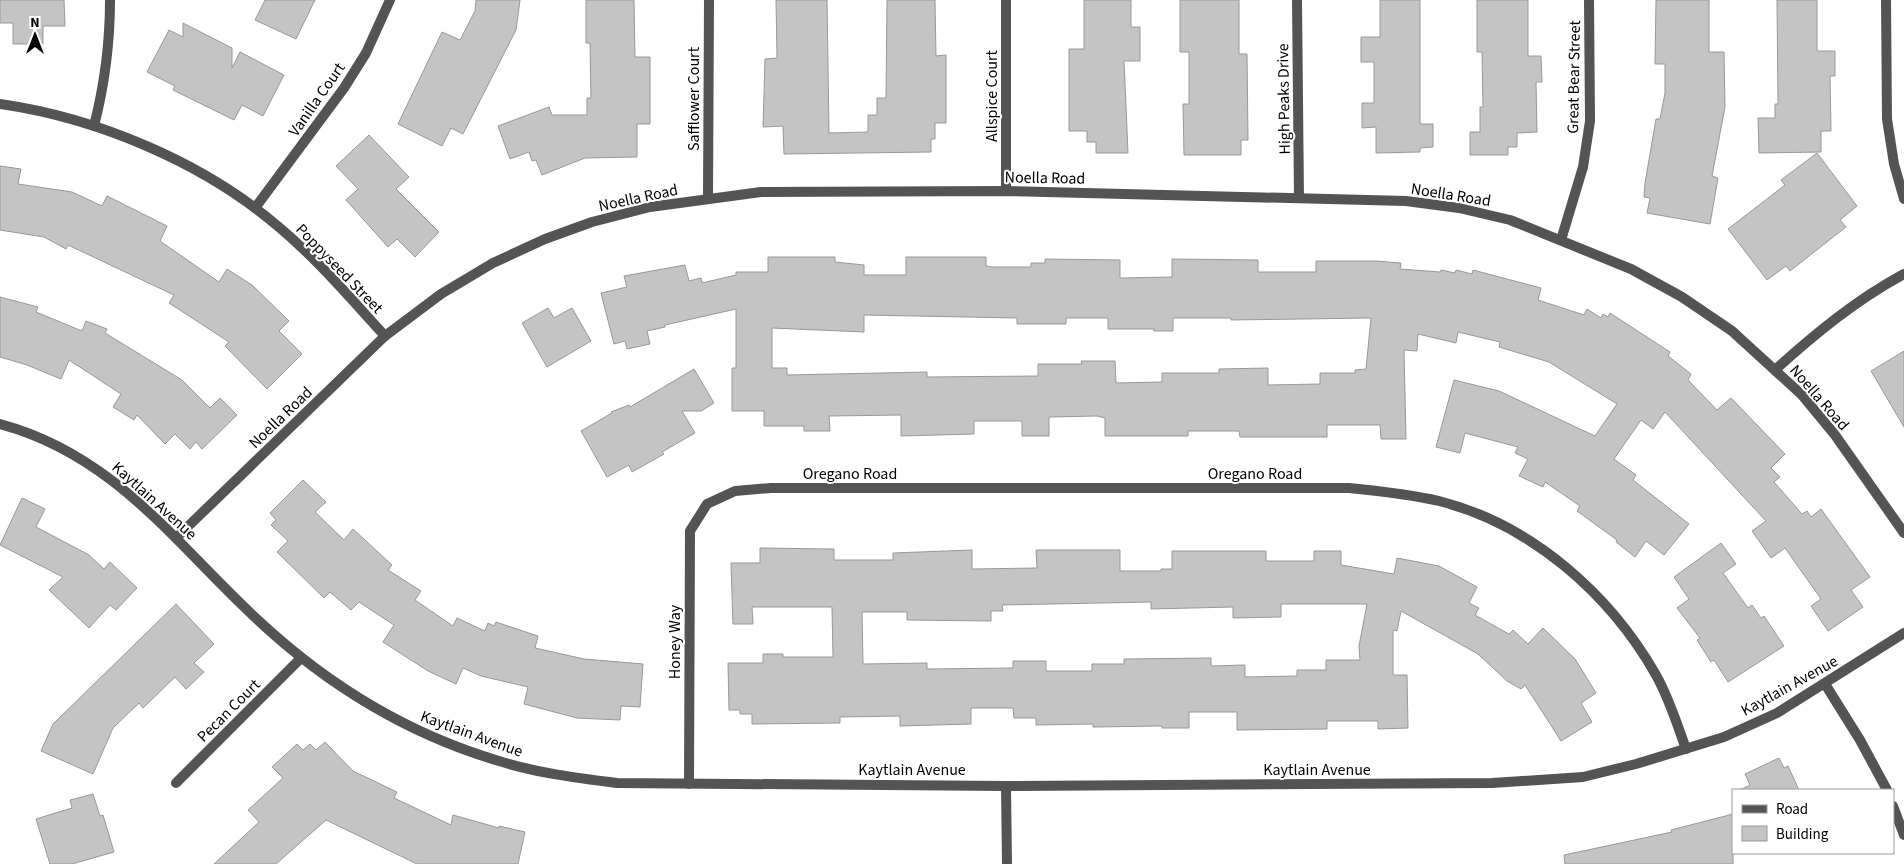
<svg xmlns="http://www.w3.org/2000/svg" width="1904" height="864" viewBox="0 0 1904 864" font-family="'Source Sans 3',sans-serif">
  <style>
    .building { fill: #c4c4c4; stroke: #989898; fill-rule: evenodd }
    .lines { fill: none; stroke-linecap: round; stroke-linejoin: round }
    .minor { stroke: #545454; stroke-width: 10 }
    .labels { text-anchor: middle; stroke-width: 4; stroke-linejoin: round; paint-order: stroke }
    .street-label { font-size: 16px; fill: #000; stroke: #fff }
  </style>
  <rect width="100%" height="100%" fill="#fff"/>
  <!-- building -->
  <g class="building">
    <polygon points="0,0 64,0 65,26 43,26 43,44 13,44 13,23 0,23"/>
    <polygon points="265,0 315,0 296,39 255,20"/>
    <polygon points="476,0 520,0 516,30 463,134 451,128 442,146 398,124 442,32 460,40 475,11"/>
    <polygon points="586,0 634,0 635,57 650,57 650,124 637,124 637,157 585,158 542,175 536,160 532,161 529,152 510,159 498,126 549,107 552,115 587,115 587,98 591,98 590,43 586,43"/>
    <polygon points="776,0 827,0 829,133 868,132 868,115 877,115 877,98 886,98 887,0 935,0 936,56 946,55 946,123 935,123 935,139 931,139 931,152 784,154 783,126 763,127 765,59 777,58"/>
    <polygon points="1084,0 1131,0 1131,27 1140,27 1140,61 1124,61 1128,153 1096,153 1096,142 1087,142 1087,131 1069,131 1069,49 1084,49"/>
    <polygon points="1180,0 1239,0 1239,54 1247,54 1248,140 1241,140 1241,155 1184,155 1183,104 1189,104 1189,52 1180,52"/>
    <polygon points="1380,0 1420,0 1420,124 1433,124 1433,147 1420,148 1420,152 1376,153 1376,127 1362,128 1362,103 1374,103 1374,62 1361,62 1361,37 1380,37"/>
    <polygon points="1477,0 1528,0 1528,56 1541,56 1542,82 1536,82 1537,132 1517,133 1517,147 1508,147 1508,155 1470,155 1470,132 1480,132 1480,107 1483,107 1482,52 1477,52"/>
    <polygon points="1656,0 1709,0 1709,52 1724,52 1725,107 1712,176 1718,178 1710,224 1647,213 1650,198 1644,197 1645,183 1656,119 1660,119 1665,93 1665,64 1655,64"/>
    <polygon points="1777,0 1817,0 1817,51 1835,51 1835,76 1830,76 1831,131 1821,131 1821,152 1759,153 1758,118 1775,118 1775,104 1778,104"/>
    <polygon points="183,23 232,48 232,68 240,52 284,75 263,116 242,105 234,120 173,90 175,86 147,72 169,30 183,37"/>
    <polygon points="369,135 409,177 396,189 439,232 415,257 397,239 388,247 346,200 358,189 336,166"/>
    <polygon points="1817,153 1857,206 1840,220 1846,227 1790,271 1786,266 1767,280 1728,229 1785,185 1781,180"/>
    <polygon points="0,166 21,169 18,184 72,192 102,206 107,196 167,226 160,241 219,282 227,269 252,285 289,321 279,331 302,354 267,389 225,346 229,342 169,303 174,295 68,245 66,249 44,237 0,230"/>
    <path d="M 768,257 L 835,257 L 835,262 L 864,265 L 864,275 L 906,275 L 906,257 L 986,257 L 986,266 L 992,267 L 1031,267 L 1031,263 L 1045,263 L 1045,259 L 1120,260 L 1120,278 L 1172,277 L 1172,259 L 1258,260 L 1258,272 L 1316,272 L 1316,261 L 1376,261 L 1401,263 L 1400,269 L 1440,272 L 1441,270 L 1455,273 L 1456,270 L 1472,274 L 1473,270 L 1541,288 L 1538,300 L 1584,315 L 1587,309 L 1601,318 L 1603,314 L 1608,317 L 1610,313 L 1670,352 L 1668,356 L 1691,374 L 1688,380 L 1717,410 L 1731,398 L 1785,454 L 1771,468 L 1780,477 L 1774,482 L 1802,514 L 1807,511 L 1811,517 L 1821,509 L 1870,577 L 1851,590 L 1863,607 L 1828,631 L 1811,606 L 1821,599 L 1785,548 L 1771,558 L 1752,531 L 1766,521 L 1665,412 L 1653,429 L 1641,420 L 1614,459 L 1636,475 L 1633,480 L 1689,524 L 1664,555 L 1646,541 L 1635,557 L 1616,542 L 1617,540 L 1577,511 L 1580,506 L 1545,482 L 1543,487 L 1519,476 L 1528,459 L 1515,453 L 1518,447 L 1465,433 L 1460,453 L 1436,447 L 1454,380 L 1499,391 L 1595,436 L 1617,404 L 1549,362 L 1499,347 L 1500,342 L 1458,332 L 1456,343 L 1418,334 L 1417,351 L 1404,350 L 1406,439 L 1381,439 L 1380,425 L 1327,425 L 1327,437 L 1240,437 L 1239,431 L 1188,431 L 1188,436 L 1105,436 L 1105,418 L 1097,416 L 1049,417 L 1049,436 L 1022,436 L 1022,421 L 974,421 L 974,434 L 901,436 L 901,415 L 829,416 L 830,431 L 804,431 L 804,426 L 764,426 L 764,411 L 732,411 L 732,368 L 736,368 L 736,309 L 665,325 L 665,327 L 647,331 L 650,344 L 627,349 L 625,341 L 614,344 L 601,293 L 627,287 L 624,276 L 685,265 L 689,281 L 701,278 L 702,283 L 736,275 L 736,272 L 768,272 ZM 864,315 L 1017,318 L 1017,324 L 1066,324 L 1066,318 L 1108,318 L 1108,329 L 1154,329 L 1154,331 L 1173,331 L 1173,318 L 1231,318 L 1231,320 L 1371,318 L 1366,369 L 1355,370 L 1355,373 L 1320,373 L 1320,384 L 1268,385 L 1268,368 L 1219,369 L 1219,373 L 1162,373 L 1162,382 L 1116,383 L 1115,361 L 1081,361 L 1082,364 L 1038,364 L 1038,376 L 927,377 L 927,372 L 787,375 L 787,368 L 772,368 L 772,328 L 864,332 Z"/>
    <polygon points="0,297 38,307 36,312 82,331 86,321 107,329 105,333 182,380 210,408 220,398 237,415 202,449 196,442 190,449 175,434 165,444 137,415 134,420 113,407 121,394 69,360 61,379 27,365 0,357"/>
    <polygon points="548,308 554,318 572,308 591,341 547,367 522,323"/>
    <polygon points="1904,351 1904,427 1871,371"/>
    <polygon points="694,369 714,403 701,411 682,411 695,433 662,452 664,454 632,472 629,465 607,477 581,431 612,413 611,412 629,405 630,407"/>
    <polygon points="303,480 326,502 315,512 344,540 353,529 392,565 388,570 421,591 415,600 453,626 457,618 485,631 488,623 494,626 496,622 538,636 535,648 584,659 643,664 640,707 621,706 620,720 577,718 524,704 528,687 481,676 463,668 456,684 428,671 383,642 394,625 359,602 351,610 330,592 324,598 277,552 288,541 271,525 276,520 270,513"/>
    <polygon points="22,498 45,509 36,527 89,555 104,569 110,562 137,588 116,610 110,605 89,628 49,590 63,577 0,545"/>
    <polygon points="1721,543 1736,564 1723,573 1748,608 1752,605 1761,618 1764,616 1784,646 1728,682 1714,660 1711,662 1697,640 1700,638 1677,608 1689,599 1674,577"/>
    <path d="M 760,548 L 834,549 L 834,560 L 893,560 L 893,553 L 972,550 L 972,569 L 1037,568 L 1036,550 L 1120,550 L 1120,571 L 1161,571 L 1161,569 L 1172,569 L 1172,551 L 1266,551 L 1266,561 L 1314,561 L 1314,551 L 1341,551 L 1341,565 L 1394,574 L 1397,558 L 1439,566 L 1477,587 L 1469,603 L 1479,608 L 1475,615 L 1509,634 L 1513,630 L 1528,644 L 1543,628 L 1575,659 L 1596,693 L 1581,703 L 1592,722 L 1561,741 L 1525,685 L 1521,689 L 1507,681 L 1478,654 L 1401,611 L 1397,631 L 1393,630 L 1393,675 L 1407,675 L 1408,728 L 1378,729 L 1378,721 L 1327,721 L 1327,729 L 1237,730 L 1237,712 L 1189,712 L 1189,728 L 1162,728 L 1162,726 L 1093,727 L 1093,724 L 1036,725 L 1036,718 L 1014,718 L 1013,708 L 971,708 L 971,724 L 900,726 L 900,716 L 840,717 L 840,723 L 752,724 L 752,714 L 740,714 L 740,710 L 729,710 L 728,663 L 763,663 L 763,654 L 783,654 L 783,657 L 833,657 L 832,607 L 752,607 L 753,624 L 733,624 L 731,563 L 760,563 ZM 1151,602 L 1151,609 L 1233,607 L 1233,618 L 1281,617 L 1281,604 L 1367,604 L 1359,646 L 1360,660 L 1326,660 L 1326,670 L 1297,670 L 1297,676 L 1245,677 L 1245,665 L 1211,666 L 1211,658 L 1124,659 L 1124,664 L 1092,664 L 1092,671 L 1046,671 L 1046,661 L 1013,661 L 1013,668 L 927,669 L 927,663 L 863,664 L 862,612 L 907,612 L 907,620 L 991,621 L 991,611 L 1003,611 L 1002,605 Z"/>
    <polygon points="176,604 214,644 194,663 204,672 186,689 175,677 143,708 139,703 113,728 93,774 41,751 53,724"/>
    <polygon points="325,742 353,771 397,792 394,798 451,825 453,815 499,828 499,826 525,832 518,864 417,864 326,820 276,864 214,864 259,822 248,810 283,778 272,767 297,744 303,750 310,744 316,750"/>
    <polygon points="1779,758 1784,768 1788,766 1799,790 1740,790 1750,785 1745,774"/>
    <polygon points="93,794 100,816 103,815 114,852 72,864 50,864 36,819 72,808 70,800"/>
    <polygon points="1733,814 1733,864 1565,864 1564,855 1672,832 1671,830"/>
  </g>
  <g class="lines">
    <!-- minor -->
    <g class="minor">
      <polyline points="1006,0 1006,191"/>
      <polyline points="1297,0 1299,198"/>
      <polyline points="1886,0 1887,119 1894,164 1904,199"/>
      <path d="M 0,104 C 98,118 205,163 280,228 C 319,261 351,299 385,336"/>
      <path d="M 94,126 C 105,83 110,44 110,0"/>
      <polyline points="708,198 709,0"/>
      <polyline points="255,208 344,88 366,53 390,0"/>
      <polyline points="1561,240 1583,167 1590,121 1589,0"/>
      <path d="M 1776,369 C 1816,333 1856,300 1904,274"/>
      <path d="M 0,424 C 116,455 176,545 260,622 C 329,686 408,734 499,761 C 537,773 577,778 617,783 L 1006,786 L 1492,783 L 1583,777 L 1636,764 L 1724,737 L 1777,713 L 1904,633"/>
      <polyline points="176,538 385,336 441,294 493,263 545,239 592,222 650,207 761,192 1006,191 1406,201 1459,208 1510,220 1631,269 1682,297 1732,331 1802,395 1835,435 1904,533"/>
      <polyline points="1825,684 1860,740 1887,790"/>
      <polyline points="176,783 301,658"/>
      <path d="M 689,784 L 690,531 L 707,504 L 735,491 L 771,488 L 1349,488 C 1379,491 1409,494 1439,501 C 1531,524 1610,594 1656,675 C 1669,698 1677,724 1686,749"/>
      <polyline points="1006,786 1007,864"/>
      <polyline points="1893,806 1904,835"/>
    </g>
  </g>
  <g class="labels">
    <!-- street labels -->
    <g class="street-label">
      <text transform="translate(1573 77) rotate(-89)" y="6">Great Bear Street</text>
      <text transform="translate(991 96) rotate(-90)" y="6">Allspice Court</text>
      <text transform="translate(316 99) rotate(-55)" y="6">Vanilla Court</text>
      <text transform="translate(693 99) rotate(-90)" y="6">Safflower Court</text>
      <text transform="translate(1283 99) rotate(-91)" y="6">High Peaks Drive</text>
      <text transform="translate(1045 177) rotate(1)" y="6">Noella Road</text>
      <text transform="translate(1451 194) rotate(9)" y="6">Noella Road</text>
      <text transform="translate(638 197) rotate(-12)" y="6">Noella Road</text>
      <text transform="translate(340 268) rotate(46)" y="6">Poppyseed Street</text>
      <text transform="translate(1820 397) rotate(49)" y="6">Noella Road</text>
      <text transform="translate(280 417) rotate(-44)" y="6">Noella Road</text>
      <text x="850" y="479">Oregano Road</text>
      <text x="1255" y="479">Oregano Road</text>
      <text transform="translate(155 500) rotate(42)" y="6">Kaytlain Avenue</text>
      <text transform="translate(674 642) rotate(-90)" y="6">Honey Way</text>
      <text transform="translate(1789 685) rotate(-29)" y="6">Kaytlain Avenue</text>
      <text transform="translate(228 710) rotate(-45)" y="6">Pecan Court</text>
      <text transform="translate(472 733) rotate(20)" y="6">Kaytlain Avenue</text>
      <text x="912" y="775">Kaytlain Avenue</text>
      <text x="1317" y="775">Kaytlain Avenue</text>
    </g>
  </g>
  <!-- legend -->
  <rect x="1732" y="789" width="162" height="65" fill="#ffffff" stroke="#999999"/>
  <rect x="1742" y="805" width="25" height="8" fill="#545454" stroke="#999999"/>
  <text x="1776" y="814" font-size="15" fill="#000000">Road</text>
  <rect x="1742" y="826" width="25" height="15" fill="#c4c4c4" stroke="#999999"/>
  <text x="1776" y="839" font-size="15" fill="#000000">Building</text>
  <!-- north arrow -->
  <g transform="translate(35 35)" stroke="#ffffff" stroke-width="4" paint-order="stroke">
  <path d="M0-4L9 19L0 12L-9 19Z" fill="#000000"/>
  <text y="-8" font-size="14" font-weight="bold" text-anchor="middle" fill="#000000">N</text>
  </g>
</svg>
